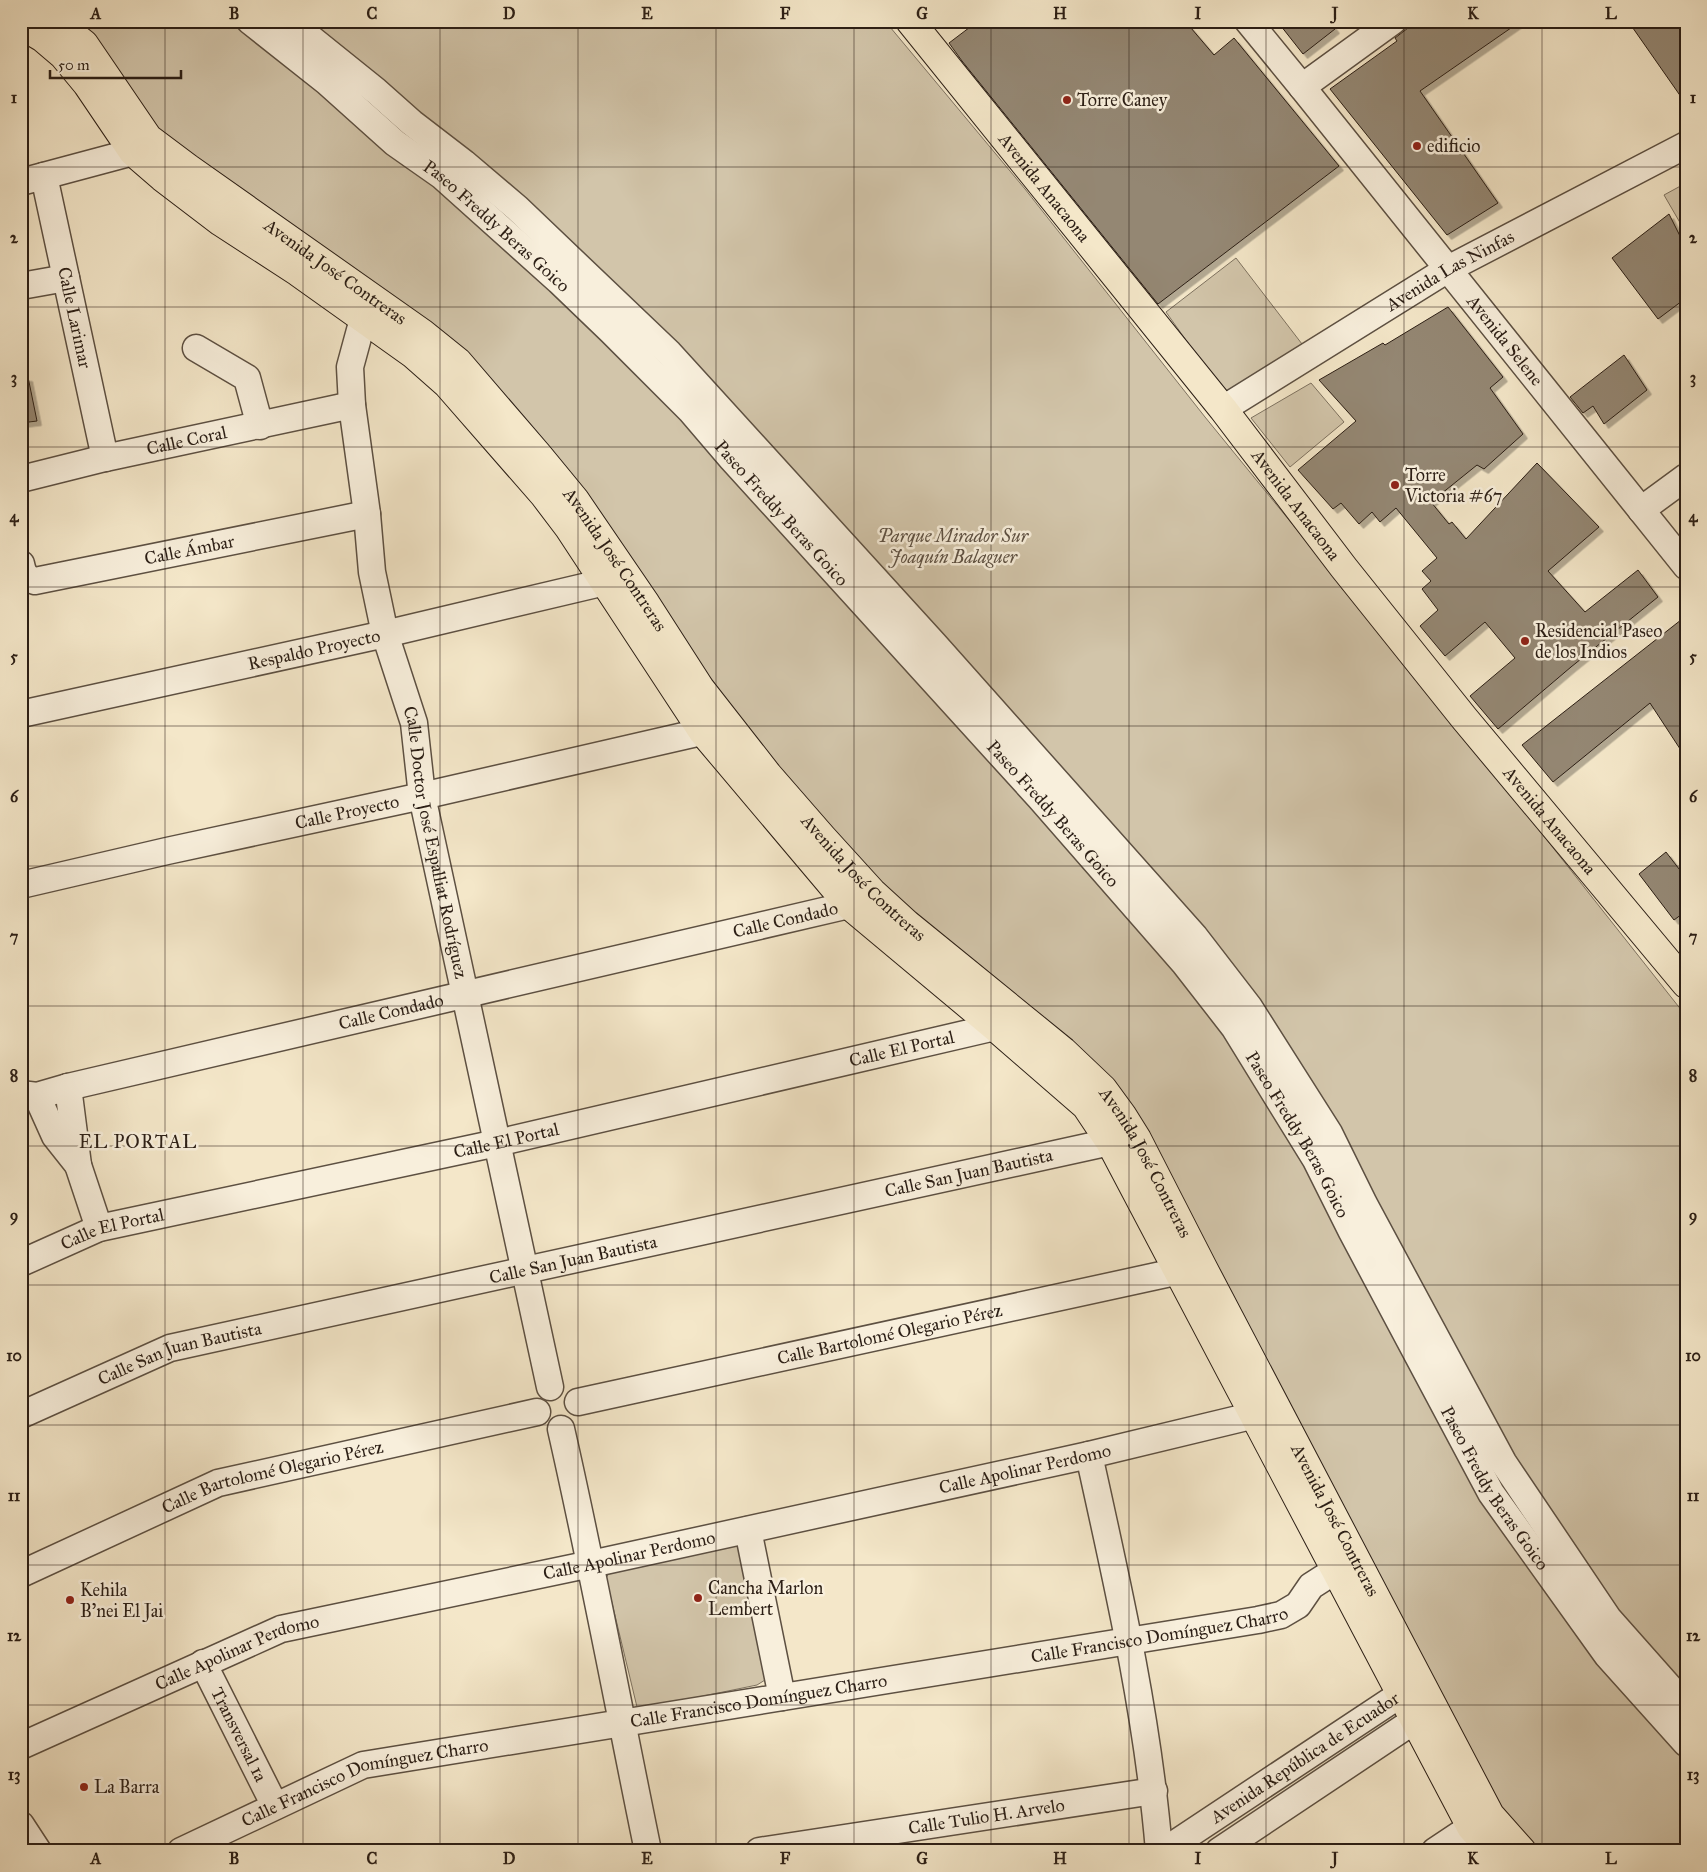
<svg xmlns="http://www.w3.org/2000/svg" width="1707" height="1872" viewBox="0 0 1707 1872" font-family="'IM FELL Great Primer',serif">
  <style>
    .green { fill: #d2c5aa; stroke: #7e7260 }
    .building { fill: #948773; stroke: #2b1e15; filter: url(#shadow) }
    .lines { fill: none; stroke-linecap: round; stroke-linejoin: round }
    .minor-casing { stroke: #5d5042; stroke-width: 29 }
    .major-casing { stroke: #2b1e15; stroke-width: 30 }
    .minor { stroke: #f8efdc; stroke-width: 26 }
    .major { stroke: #f4e7c9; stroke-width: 28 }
    .grid { fill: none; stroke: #2b1e15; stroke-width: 1; stroke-opacity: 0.55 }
    .poi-dot { fill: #8f2418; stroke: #f8efdc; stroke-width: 2 }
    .labels { text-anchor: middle; stroke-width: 5; stroke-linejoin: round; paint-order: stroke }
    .poi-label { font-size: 18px; fill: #2b1e15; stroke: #f8efdc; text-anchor: start }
    .street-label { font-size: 18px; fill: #2b1e15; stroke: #f8efdc }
    .park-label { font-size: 18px; font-style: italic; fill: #5d5042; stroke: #f8efdc }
    .neighbourhood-label { font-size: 19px; letter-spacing: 1px; fill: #2b1e15; stroke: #f8efdc }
    .neatline { fill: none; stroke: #2b1e15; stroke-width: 2 }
    .grid-label { font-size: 16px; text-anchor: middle; font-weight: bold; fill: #2b1e15 }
  </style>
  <defs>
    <filter id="shadow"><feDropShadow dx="4.5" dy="4.5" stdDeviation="0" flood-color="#0004"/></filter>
  </defs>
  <rect width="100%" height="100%" fill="#f4e7c9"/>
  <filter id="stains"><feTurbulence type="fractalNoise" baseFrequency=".004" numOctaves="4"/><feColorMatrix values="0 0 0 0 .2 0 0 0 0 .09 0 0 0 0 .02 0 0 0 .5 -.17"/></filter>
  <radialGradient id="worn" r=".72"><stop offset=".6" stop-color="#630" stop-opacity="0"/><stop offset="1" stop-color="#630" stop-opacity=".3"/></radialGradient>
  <!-- green -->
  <g class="green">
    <polygon points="71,21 885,21 1025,189 1205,417 1456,725 1686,1016 1686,1851 1534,1851 1497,1810 1137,1122 913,917 746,733 623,552 168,142"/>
    <polygon points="1686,183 1686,233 1664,195"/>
    <polygon points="1236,258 1302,344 1225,395 1166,312"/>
    <polygon points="1311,383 1344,422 1290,467 1251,418"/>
    <polygon points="736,1543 740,1548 765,1671 765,1680 757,1685 645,1708 637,1707 606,1578 609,1573"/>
  </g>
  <!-- building -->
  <g class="building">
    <polygon points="978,21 1185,21 1214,55 1234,38 1339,166 1158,304 962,61 949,43"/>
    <polygon points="1277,21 1329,21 1335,29 1303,54"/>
    <polygon points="1417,21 1521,21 1420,91 1498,203 1447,235 1330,89 1397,41 1395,38"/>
    <polygon points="1628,21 1686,21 1686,104"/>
    <polygon points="1669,214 1686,248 1686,298 1658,319 1612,258"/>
    <polygon points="1448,307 1503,377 1490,388 1523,434 1484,469 1477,465 1431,502 1449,524 1452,522 1466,539 1537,463 1599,527 1548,571 1585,612 1638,570 1658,597 1571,667 1498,729 1470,696 1515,658 1485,622 1445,656 1420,626 1438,610 1422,589 1431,581 1422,571 1437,558 1396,508 1380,522 1372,512 1359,524 1341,503 1333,509 1298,470 1356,421 1319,380 1383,343 1385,345"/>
    <polygon points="1624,355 1647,390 1604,424 1593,406 1583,413 1570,397"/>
    <polygon points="21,377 28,377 37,421 21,423"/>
    <polygon points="1686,616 1686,758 1650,703 1553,782 1522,745"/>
    <polygon points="1666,852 1686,878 1686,911 1674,920 1639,874"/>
  </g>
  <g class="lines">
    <defs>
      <g id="minor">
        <path id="s1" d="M 250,21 L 327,82 L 395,143 L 442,176 L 559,281 L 611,331 L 691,411 L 732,459 L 1040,798 L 1185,964 L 1234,1027 L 1316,1160 L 1352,1232 L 1491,1493 L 1607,1655 L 1686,1743"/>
        <polyline points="289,21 376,91 412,123 464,163 517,208 669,353 935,645 1195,937 1249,1007 1329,1133 1364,1204 1503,1462 1608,1618 1686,1706"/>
        <path id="s2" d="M 1248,21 L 1302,87 L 1686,566"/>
        <polyline points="1302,87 1393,21"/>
        <path id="s3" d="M 44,176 L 105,458"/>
        <polyline points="21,182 133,152"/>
        <polyline points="21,286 66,278"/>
        <path id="s4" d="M 376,303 L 363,319 L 350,367 L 352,405 L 367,514 L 372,572 L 385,634 L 414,723 L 422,796 L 550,1387"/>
        <polyline points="196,348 247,378 260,426"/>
        <path id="s5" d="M 1223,409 L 1448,269 L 1686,145"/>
        <path id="s6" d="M 21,479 L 105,458 L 352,405"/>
        <polyline points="1641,510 1686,477"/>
        <path id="s7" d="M 21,564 C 23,573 25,578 35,581 L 367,514"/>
        <path id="s8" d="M 21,714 L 385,634 L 605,582"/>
        <path id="s9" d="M 21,885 L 167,851 L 422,796 L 723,727"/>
        <polyline points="68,1087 78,1165"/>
        <path id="s10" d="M 21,1094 L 37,1096 L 68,1087 L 849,905 L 866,896"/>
        <polyline points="37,1096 55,1136 78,1165 99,1228"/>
        <path id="s11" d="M 21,1263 L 99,1228 L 497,1143 L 995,1027"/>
        <path id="s12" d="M 578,1402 L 1198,1267"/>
        <path id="s13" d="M 21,1415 L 170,1348 L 1110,1142 L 1131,1140"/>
        <path d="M 561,1429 C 593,1569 619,1710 648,1851"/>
        <path d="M 1089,1455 C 1118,1586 1148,1717 1159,1851"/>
        <polyline points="748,1530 782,1697"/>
        <path id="s14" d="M 21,1574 L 218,1483 L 537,1412"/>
        <path id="s15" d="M 203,1663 L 275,1806"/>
        <path id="s16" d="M 21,1746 L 281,1629 L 591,1564 L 1089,1455 L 1255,1415"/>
        <polyline points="21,1825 38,1851"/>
        <path id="s17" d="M 181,1851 L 363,1765 L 1258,1620 L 1281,1615 L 1298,1605 L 1311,1586 L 1336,1570"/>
        <path id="s18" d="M 759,1851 L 1154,1791"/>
        <path id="s19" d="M 1164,1851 L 1419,1682"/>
        <polyline points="1219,1851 1433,1708"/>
        <polyline points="1435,1851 1471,1827"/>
      </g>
      <g id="major">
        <path id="s20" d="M 55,21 L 84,44 L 148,138 L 188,168 L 422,333 L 458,362 L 538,455 L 575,500 L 646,604 L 700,688 L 768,775 L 822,837 L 872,892 L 907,924 L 1063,1051 L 1103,1089 L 1122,1115 L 1137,1139 L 1202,1266 L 1490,1815 L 1522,1851"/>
        <path id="s21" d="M 910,21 L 1223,409 L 1344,568 L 1464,718 L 1686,984"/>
        <polyline points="21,25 43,38 63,55 87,84 133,152 162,177 221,222 298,272 413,354 447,384 544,495 569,528 703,732 849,905 995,1027 1086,1106 1110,1142 1471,1827 1492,1851"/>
      </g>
    </defs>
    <!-- minor casing -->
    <use href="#minor" class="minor-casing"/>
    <!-- major casing -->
    <use href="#major" class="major-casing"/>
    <!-- minor -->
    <use href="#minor" class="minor"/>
    <!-- major -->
    <use href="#major" class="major"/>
  </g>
  <!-- grid -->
  <path class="grid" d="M 165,21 L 165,1851M 303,21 L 303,1851M 440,21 L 440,1851M 578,21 L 578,1851M 716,21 L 716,1851M 854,21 L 854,1851M 991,21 L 991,1851M 1129,21 L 1129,1851M 1266,21 L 1266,1851M 1404,21 L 1404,1851M 1542,21 L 1542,1851M 21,167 L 1686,167M 21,307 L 1686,307M 21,447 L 1686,447M 21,587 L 1686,587M 21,726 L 1686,726M 21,866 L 1686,866M 21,1006 L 1686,1006M 21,1146 L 1686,1146M 21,1285 L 1686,1285M 21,1425 L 1686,1425M 21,1565 L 1686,1565M 21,1705 L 1686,1705"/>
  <!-- markers -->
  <g class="poi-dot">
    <circle cx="1067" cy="100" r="5"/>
    <circle cx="1417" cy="146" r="5"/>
    <circle cx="1395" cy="485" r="5"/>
    <circle cx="1525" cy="641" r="5"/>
    <circle cx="698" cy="1598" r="5"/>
    <circle cx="70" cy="1600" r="5"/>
    <circle cx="84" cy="1787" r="5"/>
  </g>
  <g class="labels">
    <!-- poi labels -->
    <g class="poi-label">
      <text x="1077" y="106">Torre Caney</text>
      <text x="1427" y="152">edificio</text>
      <text x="1405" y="481">Torre<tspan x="1405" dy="21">Victoria #67</tspan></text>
      <text x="1535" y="637">Residencial Paseo<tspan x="1535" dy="21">de los Indios</tspan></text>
      <text x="708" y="1594">Cancha Marlon<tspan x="708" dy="21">Lembert</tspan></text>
      <text x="80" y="1596">Kehila<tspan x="80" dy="21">B'nei El Jai</tspan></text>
      <text x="94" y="1793">La Barra</text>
    </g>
    <!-- street labels -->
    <g class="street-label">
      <text dy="6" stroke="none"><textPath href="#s21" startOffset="214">Avenida Anacaona</textPath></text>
      <text dy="6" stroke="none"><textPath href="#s1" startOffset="321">Paseo Freddy Beras Goico</textPath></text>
      <text dy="6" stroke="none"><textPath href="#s20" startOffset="381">Avenida José Contreras</textPath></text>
      <text dy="6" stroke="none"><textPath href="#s5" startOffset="266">Avenida Las Ninfas</textPath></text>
      <text dy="6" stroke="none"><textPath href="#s3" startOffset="145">Calle Larimar</textPath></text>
      <text dy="6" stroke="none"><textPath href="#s2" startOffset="410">Avenida Selene</textPath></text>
      <text dy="6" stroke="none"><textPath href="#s6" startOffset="170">Calle Coral</textPath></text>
      <text dy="6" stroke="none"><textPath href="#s21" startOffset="619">Avenida Anacaona</textPath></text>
      <text dy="6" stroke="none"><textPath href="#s1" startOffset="726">Paseo Freddy Beras Goico</textPath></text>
      <text dy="6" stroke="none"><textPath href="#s7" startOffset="181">Calle Ámbar</textPath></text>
      <text dy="6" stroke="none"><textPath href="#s20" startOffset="786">Avenida José Contreras</textPath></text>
      <text dy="6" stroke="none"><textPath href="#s8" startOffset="300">Respaldo Proyecto</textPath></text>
      <text dy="6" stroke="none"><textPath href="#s9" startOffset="334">Calle Proyecto</textPath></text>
      <text dy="6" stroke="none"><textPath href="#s1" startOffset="1131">Paseo Freddy Beras Goico</textPath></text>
      <text dy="6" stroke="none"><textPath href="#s21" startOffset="1024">Avenida Anacaona</textPath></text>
      <text dy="6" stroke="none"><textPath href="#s4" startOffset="555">Calle Doctor José Espalliat Rodríguez</textPath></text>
      <text dy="6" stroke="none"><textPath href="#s20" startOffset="1191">Avenida José Contreras</textPath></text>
      <text dy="6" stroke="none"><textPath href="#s10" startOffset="785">Calle Condado</textPath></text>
      <text dy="6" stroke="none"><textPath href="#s10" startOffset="380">Calle Condado</textPath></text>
      <text dy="6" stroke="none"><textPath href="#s11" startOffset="908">Calle El Portal</textPath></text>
      <text dy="6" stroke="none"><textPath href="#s1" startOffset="1536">Paseo Freddy Beras Goico</textPath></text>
      <text dy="6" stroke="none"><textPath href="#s11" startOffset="502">Calle El Portal</textPath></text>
      <text dy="6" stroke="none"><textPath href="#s20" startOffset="1596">Avenida José Contreras</textPath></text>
      <text dy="6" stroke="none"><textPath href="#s13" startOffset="981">Calle San Juan Bautista</textPath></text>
      <text dy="6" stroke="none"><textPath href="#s11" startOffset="98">Calle El Portal</textPath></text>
      <text dy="6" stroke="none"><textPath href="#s13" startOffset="576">Calle San Juan Bautista</textPath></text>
      <text dy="6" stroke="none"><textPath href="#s12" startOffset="319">Calle Bartolomé Olegario Pérez</textPath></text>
      <text dy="6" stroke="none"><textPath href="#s13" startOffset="171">Calle San Juan Bautista</textPath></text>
      <text dy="6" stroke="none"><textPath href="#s16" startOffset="1046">Calle Apolinar Perdomo</textPath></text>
      <text dy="6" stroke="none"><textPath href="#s14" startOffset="271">Calle Bartolomé Olegario Pérez</textPath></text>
      <text dy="6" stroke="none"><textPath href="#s1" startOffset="1941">Paseo Freddy Beras Goico</textPath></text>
      <text dy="6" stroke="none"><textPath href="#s20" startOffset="2001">Avenida José Contreras</textPath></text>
      <text dy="6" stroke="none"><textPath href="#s16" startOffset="641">Calle Apolinar Perdomo</textPath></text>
      <text dy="6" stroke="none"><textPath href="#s17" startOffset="1008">Calle Francisco Domínguez Charro</textPath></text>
      <text dy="6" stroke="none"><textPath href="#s16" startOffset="236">Calle Apolinar Perdomo</textPath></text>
      <text dy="6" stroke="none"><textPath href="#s17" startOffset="602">Calle Francisco Domínguez Charro</textPath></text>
      <text dy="6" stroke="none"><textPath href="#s15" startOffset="80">Transversal 1a</textPath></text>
      <text dy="6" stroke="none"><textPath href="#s19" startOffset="169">Avenida República de Ecuador</textPath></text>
      <text dy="6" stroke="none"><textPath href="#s17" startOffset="198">Calle Francisco Domínguez Charro</textPath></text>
      <text dy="6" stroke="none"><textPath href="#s18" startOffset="230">Calle Tulio H. Arvelo</textPath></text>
    </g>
    <!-- park labels -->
    <g class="park-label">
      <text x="953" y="542">Parque Mirador Sur<tspan x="953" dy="21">Joaquín Balaguer</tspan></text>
    </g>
    <!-- neighbourhood labels -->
    <g class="neighbourhood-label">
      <text x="138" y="1148">EL PORTAL</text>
    </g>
  </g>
  <!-- margin -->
  <rect width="1707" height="1872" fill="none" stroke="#f4e7c9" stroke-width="55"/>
  <!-- scale -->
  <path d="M50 70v8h131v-8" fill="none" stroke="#2b1e15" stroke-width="2.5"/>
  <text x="58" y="70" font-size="15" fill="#2b1e15" stroke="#f8efdc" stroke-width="4" paint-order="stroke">50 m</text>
  <rect x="28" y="28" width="1652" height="1816" class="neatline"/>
  <g class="grid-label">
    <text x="96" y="19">A</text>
    <text x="234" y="19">B</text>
    <text x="372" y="19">C</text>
    <text x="509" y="19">D</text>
    <text x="647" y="19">E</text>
    <text x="785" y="19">F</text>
    <text x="922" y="19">G</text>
    <text x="1060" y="19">H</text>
    <text x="1198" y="19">I</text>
    <text x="1335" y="19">J</text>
    <text x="1473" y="19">K</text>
    <text x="1611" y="19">L</text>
    <text x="14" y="103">1</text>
    <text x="1693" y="103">1</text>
    <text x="14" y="243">2</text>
    <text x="1693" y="243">2</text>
    <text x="14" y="383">3</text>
    <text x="1693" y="383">3</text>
    <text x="14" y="522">4</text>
    <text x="1693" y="522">4</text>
    <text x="14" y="662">5</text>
    <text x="1693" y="662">5</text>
    <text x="14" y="802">6</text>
    <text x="1693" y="802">6</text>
    <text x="14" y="942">7</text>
    <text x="1693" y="942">7</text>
    <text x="14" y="1081">8</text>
    <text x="1693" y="1081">8</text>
    <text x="14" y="1221">9</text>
    <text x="1693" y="1221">9</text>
    <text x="14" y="1361">10</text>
    <text x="1693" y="1361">10</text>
    <text x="14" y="1501">11</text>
    <text x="1693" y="1501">11</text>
    <text x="14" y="1641">12</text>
    <text x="1693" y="1641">12</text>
    <text x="14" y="1780">13</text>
    <text x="1693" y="1780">13</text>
    <text x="96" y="1864">A</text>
    <text x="234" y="1864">B</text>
    <text x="372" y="1864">C</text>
    <text x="509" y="1864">D</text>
    <text x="647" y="1864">E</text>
    <text x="785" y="1864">F</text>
    <text x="922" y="1864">G</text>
    <text x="1060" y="1864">H</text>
    <text x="1198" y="1864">I</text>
    <text x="1335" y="1864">J</text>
    <text x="1473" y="1864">K</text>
    <text x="1611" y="1864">L</text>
  </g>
  <rect width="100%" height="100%" filter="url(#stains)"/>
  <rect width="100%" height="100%" fill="url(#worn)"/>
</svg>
